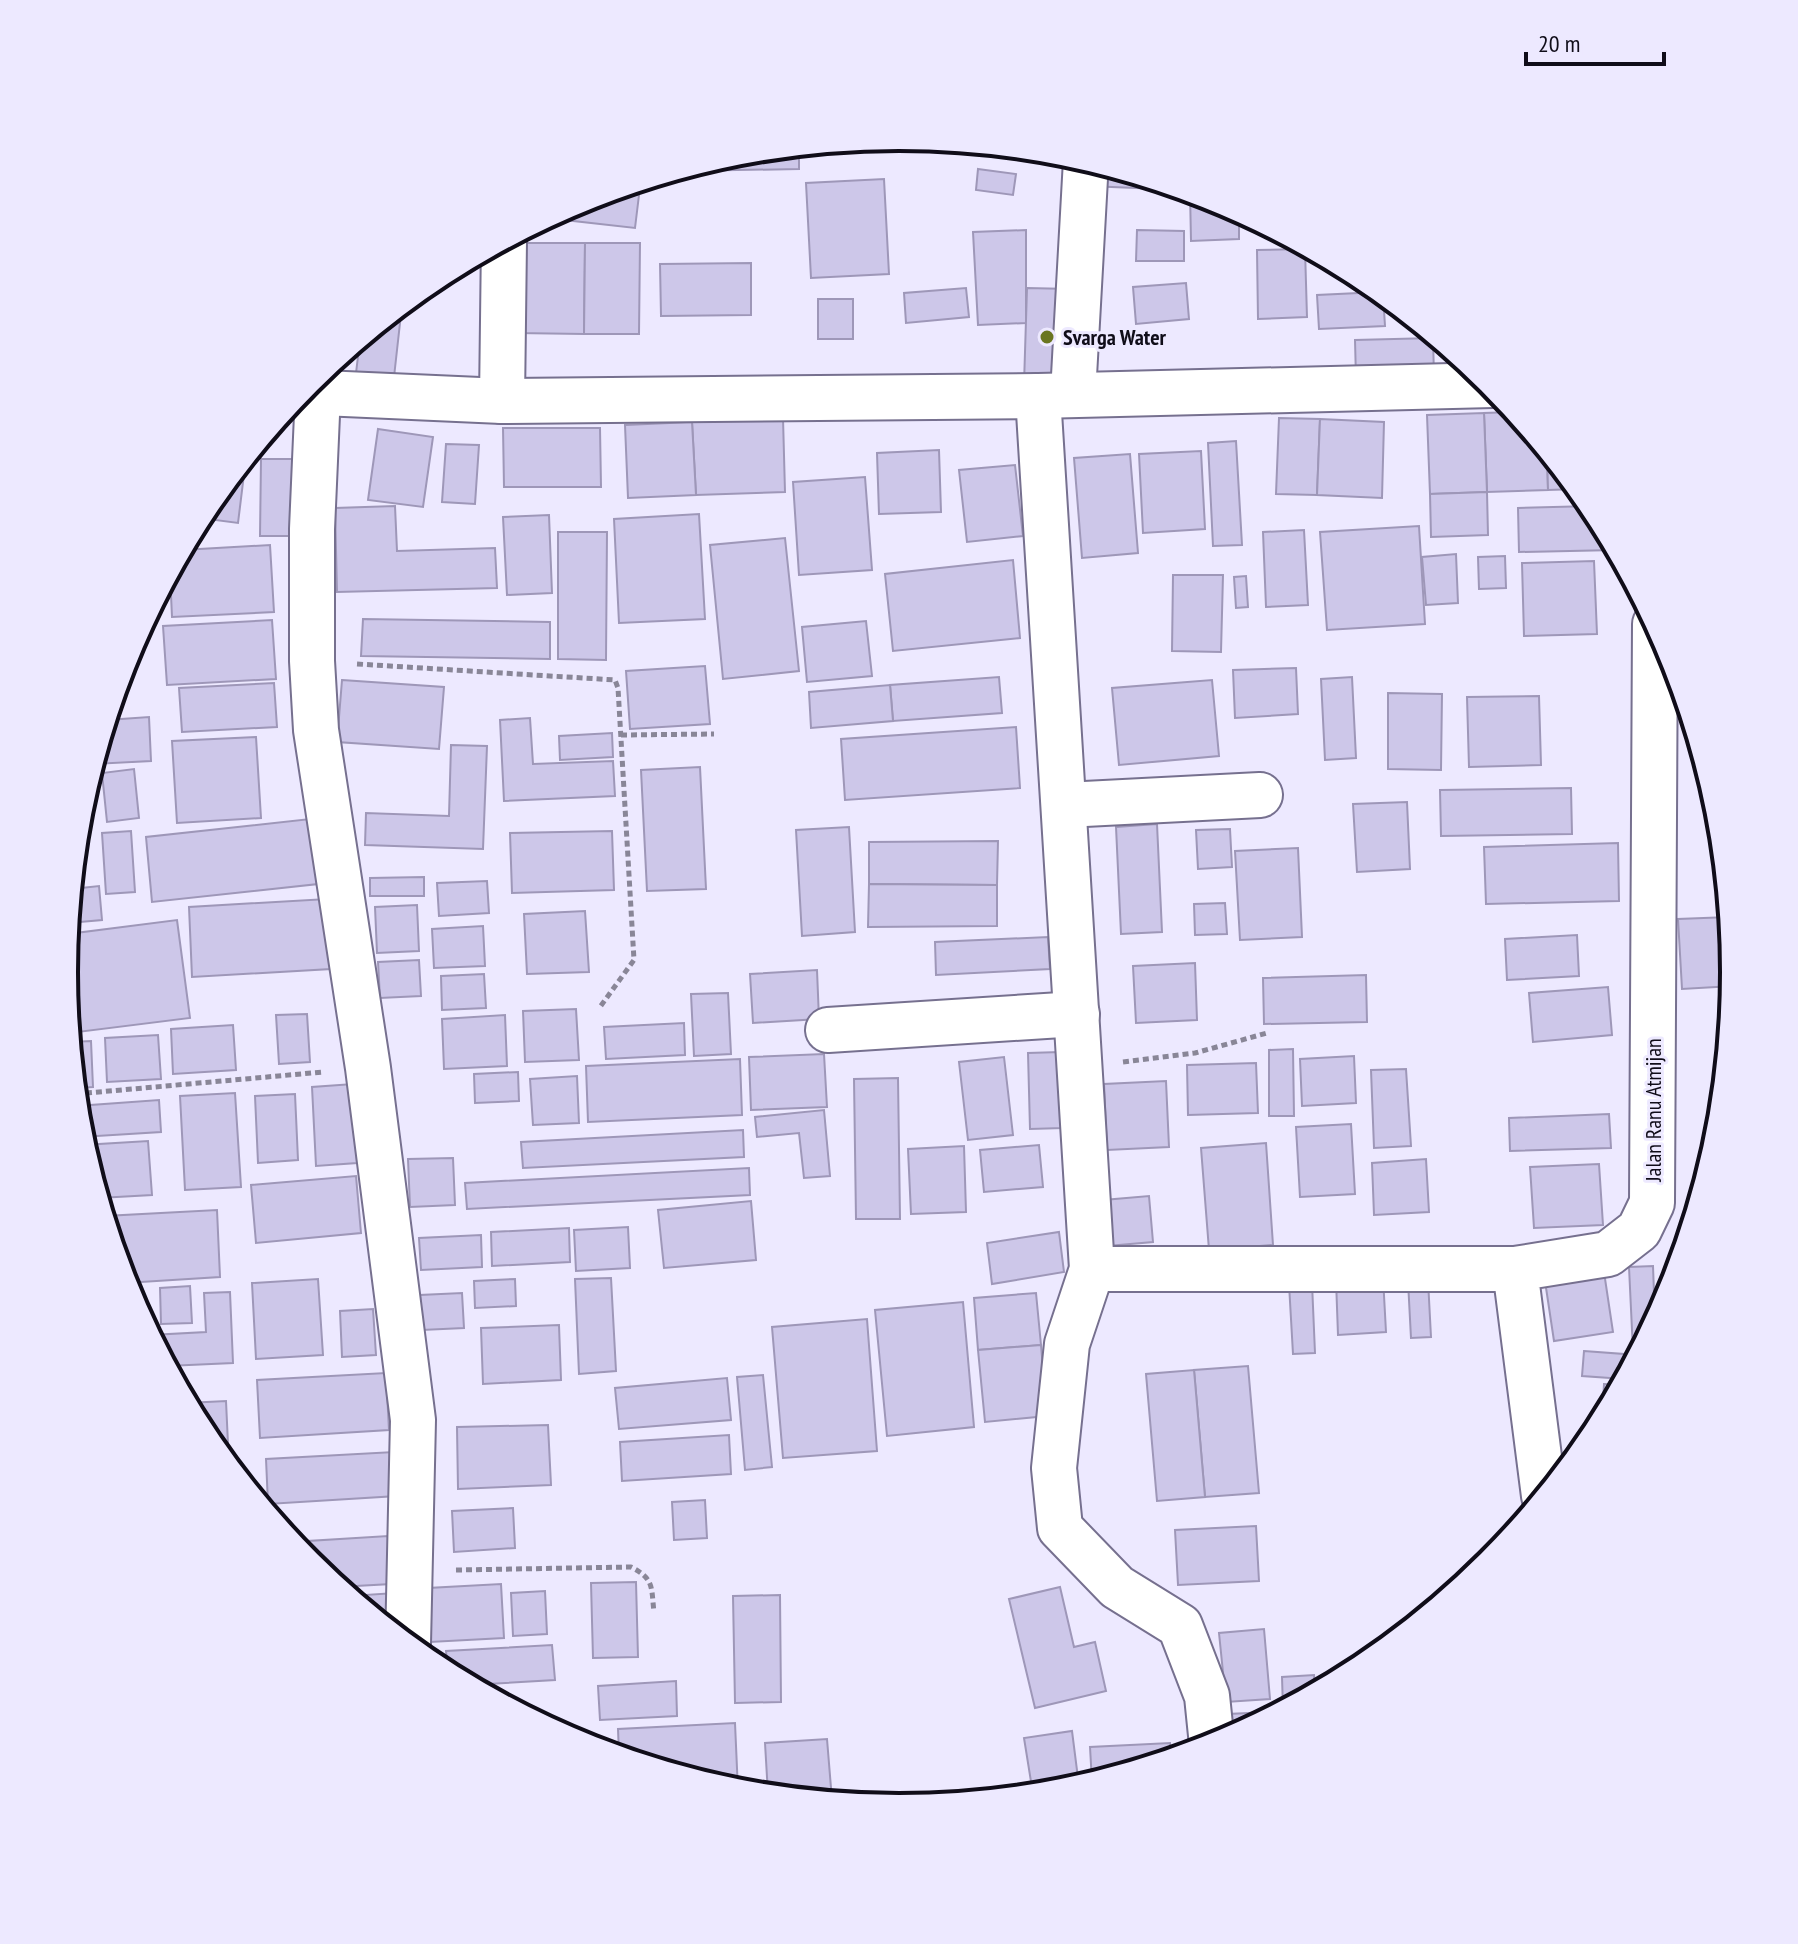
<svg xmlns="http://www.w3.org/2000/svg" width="1798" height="1944" viewBox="0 0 1798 1944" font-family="'PT Sans Narrow',sans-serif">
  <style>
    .building { fill: #cdc7e9; stroke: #9e97b8; stroke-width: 2 }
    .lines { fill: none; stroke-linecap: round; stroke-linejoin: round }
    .minor-casing { stroke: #76708f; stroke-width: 48 }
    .path { stroke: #898697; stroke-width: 5; stroke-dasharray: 6 4; stroke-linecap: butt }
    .minor { stroke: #fff; stroke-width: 44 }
    .poi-dot { fill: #6a7621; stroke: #ede9ff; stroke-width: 3 }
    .labels { text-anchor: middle; stroke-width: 6; stroke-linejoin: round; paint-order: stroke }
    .poi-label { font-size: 22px; font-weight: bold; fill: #100d19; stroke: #ede9ff; text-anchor: start }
    .street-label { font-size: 22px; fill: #100d19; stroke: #ede9ff }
    .rim { fill: none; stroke: #100d19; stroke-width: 4 }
  </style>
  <rect width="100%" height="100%" fill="#ede9ff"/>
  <!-- building -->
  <g class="building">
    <polygon points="906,138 955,142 954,146 906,140"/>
    <polygon points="988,146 1041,151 1040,161 987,155"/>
    <polygon points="799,147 799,169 683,171 737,153"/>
    <polygon points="1089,161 1185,190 1088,186"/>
    <polygon points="978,169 1016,174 1013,195 976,190"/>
    <polygon points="884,179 889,274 811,278 806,183"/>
    <polygon points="608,192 639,195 635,228 547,218 580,200"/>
    <polygon points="1190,192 1219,201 1239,211 1239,239 1191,241"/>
    <polygon points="1026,230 1026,323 978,325 973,232"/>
    <polygon points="1137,230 1184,231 1184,261 1136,261"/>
    <polygon points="517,243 585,243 584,334 516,333"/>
    <polygon points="585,243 640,243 639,334 584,334"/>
    <polygon points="1305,249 1307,317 1258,319 1257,250"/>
    <polygon points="751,263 751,315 661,316 660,264"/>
    <polygon points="1186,283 1189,319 1136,324 1133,287"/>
    <polygon points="966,288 969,317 906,323 904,293"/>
    <polygon points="1027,288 1070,289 1067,386 1024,384"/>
    <polygon points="1380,292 1383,294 1385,326 1319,329 1317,295"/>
    <rect x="818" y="299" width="35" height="40"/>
    <polygon points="402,305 394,377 356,373 360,340"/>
    <polygon points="1433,338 1434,376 1356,379 1355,340"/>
    <polygon points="1514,412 1547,452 1548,490 1487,492 1484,413"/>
    <polygon points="1484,413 1487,492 1430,494 1427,415"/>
    <polygon points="783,418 785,492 696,495 692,422"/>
    <polygon points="1279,418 1320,419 1317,495 1276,494"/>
    <polygon points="1320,419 1384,422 1382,498 1317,495"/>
    <polygon points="692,422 696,495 628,498 625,425"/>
    <polygon points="503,428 600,428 601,487 504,487"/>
    <polygon points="378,429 433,437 423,507 368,500"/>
    <polygon points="1236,441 1242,545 1213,546 1208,443"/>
    <polygon points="446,444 479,445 475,504 442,502"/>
    <polygon points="939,450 941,512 879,514 877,453"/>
    <polygon points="1201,451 1205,529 1143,533 1139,454"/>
    <polygon points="1547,452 1578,489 1548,490"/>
    <polygon points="1130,454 1138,553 1082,558 1074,458"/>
    <polygon points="246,458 238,523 200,518 205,508"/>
    <polygon points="261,459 300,459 299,536 260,536"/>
    <polygon points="1015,465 1023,536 967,542 959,470"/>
    <polygon points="865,477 872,570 799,575 793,482"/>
    <polygon points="1487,492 1488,535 1431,537 1430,494"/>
    <polygon points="395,506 397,551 495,548 497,588 337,592 335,508"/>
    <polygon points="1592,506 1615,550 1519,552 1518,508"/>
    <polygon points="699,514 705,619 619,623 614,519"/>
    <polygon points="549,515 552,593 507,595 503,517"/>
    <polygon points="1419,526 1425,624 1327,630 1320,532"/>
    <polygon points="1304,530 1308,605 1266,607 1263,532"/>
    <polygon points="558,532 607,532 606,660 558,659"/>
    <polygon points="785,538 799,671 723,679 710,545"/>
    <polygon points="270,545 274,612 172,617 170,573 182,550"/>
    <polygon points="1456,554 1458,603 1426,605 1422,557"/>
    <polygon points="1505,556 1506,588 1479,589 1478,557"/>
    <polygon points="1013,560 1020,638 893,651 885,574"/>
    <polygon points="1594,561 1597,634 1524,636 1522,563"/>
    <polygon points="1173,575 1223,575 1221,652 1172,651"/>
    <polygon points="1246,576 1248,607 1236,608 1234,577"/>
    <polygon points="363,619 550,622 550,659 361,656"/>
    <polygon points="272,620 276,679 167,685 163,626"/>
    <polygon points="866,621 872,676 807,682 802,627"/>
    <polygon points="705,666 710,724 630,729 626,671"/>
    <polygon points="1296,668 1298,714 1235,718 1233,670"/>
    <polygon points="999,677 1002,713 893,721 890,685"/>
    <polygon points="1352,677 1356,758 1325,760 1321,679"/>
    <polygon points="342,680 444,687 439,749 337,742"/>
    <polygon points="1212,680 1219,756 1119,765 1112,688"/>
    <polygon points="274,683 277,727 182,732 179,688"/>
    <polygon points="890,685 893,721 811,728 809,692"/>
    <polygon points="1388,693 1442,694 1441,770 1388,769"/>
    <polygon points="1539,696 1541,765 1469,767 1467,697"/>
    <polygon points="149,717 151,761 94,764 107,720"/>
    <polygon points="530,718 533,764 613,761 615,796 504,801 500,720"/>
    <polygon points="1016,727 1020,788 845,800 841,739"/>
    <polygon points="612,733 613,757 560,760 559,736"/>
    <polygon points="256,737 261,818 177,823 172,741"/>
    <polygon points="451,745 487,746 483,849 365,845 366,813 449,816"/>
    <polygon points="700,767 706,889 647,891 641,770"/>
    <polygon points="134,769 139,818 107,822 102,773"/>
    <polygon points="1571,788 1572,834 1441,836 1440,790"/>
    <polygon points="1407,802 1410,869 1357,872 1353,804"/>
    <polygon points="310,819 318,884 152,902 146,837"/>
    <polygon points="1157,824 1162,932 1121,934 1116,827"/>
    <polygon points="849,827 855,932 802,936 796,830"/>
    <polygon points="1230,829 1232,867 1198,869 1196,830"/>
    <polygon points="131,831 135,892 106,894 102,833"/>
    <polygon points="612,831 614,890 512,893 510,833"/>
    <polygon points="998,841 997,885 869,884 869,842"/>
    <polygon points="1618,843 1619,901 1486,904 1484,847"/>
    <polygon points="1298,848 1302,937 1240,940 1235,851"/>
    <polygon points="424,877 424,896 370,896 370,878"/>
    <polygon points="487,881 489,913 439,916 437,883"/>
    <polygon points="869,884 997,885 997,926 868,927"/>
    <polygon points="99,886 102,920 69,923 72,889"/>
    <polygon points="327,899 331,969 192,977 189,907"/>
    <polygon points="1225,903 1227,934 1195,935 1194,904"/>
    <polygon points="417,905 419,951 377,953 375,907"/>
    <polygon points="585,911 589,972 527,974 524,914"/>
    <polygon points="1729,917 1733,986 1682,989 1678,919"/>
    <polygon points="177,920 190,1018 70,1033 64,972 68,934"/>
    <polygon points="483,926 485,966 434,968 432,929"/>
    <polygon points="1577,935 1579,976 1507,980 1505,939"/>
    <polygon points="1048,937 1050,969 936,975 935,942"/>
    <polygon points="419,960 421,996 380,998 378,962"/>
    <polygon points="1195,963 1197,1020 1136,1023 1133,966"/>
    <polygon points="817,970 819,1019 753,1023 750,974"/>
    <polygon points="484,974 486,1008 442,1010 441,976"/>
    <polygon points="1366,975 1367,1022 1264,1024 1263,978"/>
    <polygon points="1608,987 1612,1035 1533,1042 1529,993"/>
    <polygon points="728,993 731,1054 694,1056 691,994"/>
    <polygon points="576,1009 579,1060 525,1062 523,1011"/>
    <polygon points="307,1014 310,1062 279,1064 276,1015"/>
    <polygon points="505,1015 507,1066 444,1069 442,1019"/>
    <polygon points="684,1023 685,1055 606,1059 604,1027"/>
    <polygon points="233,1025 236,1070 173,1074 171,1029"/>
    <polygon points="158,1035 161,1079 107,1082 105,1038"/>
    <polygon points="91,1041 93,1087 75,1088 71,1042"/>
    <polygon points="1293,1049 1294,1116 1269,1116 1269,1050"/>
    <polygon points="1060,1052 1063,1128 1030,1129 1028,1053"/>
    <polygon points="824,1054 827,1107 751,1110 749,1057"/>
    <polygon points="1354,1056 1356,1103 1302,1106 1300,1059"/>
    <polygon points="1004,1057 1013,1135 968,1140 959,1062"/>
    <polygon points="740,1059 742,1115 588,1122 586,1066"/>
    <polygon points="1256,1063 1258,1113 1188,1115 1187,1065"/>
    <polygon points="1406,1069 1411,1146 1374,1148 1371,1070"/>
    <polygon points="518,1072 519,1101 475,1103 474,1074"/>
    <polygon points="577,1076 579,1123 533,1125 530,1079"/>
    <polygon points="898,1078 900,1219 856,1219 854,1079"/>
    <polygon points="1166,1081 1169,1147 1107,1150 1104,1084"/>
    <polygon points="353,1084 357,1163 316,1166 312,1087"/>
    <polygon points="235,1093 241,1187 185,1190 180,1096"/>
    <polygon points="295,1094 298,1160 258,1163 255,1096"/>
    <polygon points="159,1100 161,1132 81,1137 77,1106"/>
    <polygon points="824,1110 830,1176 804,1178 799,1133 757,1137 755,1117"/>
    <polygon points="1609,1114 1611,1148 1510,1151 1509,1118"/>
    <polygon points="1351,1124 1355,1194 1300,1197 1296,1127"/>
    <polygon points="743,1130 744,1157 523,1168 521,1142"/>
    <polygon points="148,1141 152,1195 99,1198 83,1145"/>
    <polygon points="1266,1143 1273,1245 1209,1250 1201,1148"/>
    <polygon points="1039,1145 1043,1187 984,1192 980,1150"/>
    <polygon points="964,1146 966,1212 911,1214 908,1149"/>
    <polygon points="453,1158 455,1205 410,1207 408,1159"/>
    <polygon points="1426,1159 1429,1212 1374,1215 1372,1163"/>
    <polygon points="1599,1164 1603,1225 1534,1228 1530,1167"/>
    <polygon points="749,1168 750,1195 467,1209 465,1183"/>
    <polygon points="356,1176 361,1233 256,1243 251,1185"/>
    <polygon points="1149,1196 1153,1242 1096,1247 1092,1201"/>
    <polygon points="751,1201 756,1260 664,1268 658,1210"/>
    <polygon points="217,1210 220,1277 125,1283 105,1216"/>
    <polygon points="628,1227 630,1268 576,1271 574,1230"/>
    <polygon points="569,1228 570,1262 492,1266 491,1232"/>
    <polygon points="1059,1232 1064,1272 992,1284 987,1243"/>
    <polygon points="481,1235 482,1267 421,1270 419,1238"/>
    <polygon points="1653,1266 1655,1320 1639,1350 1633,1351 1629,1267"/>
    <polygon points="1604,1272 1613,1332 1554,1341 1545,1281"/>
    <polygon points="1383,1277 1386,1332 1338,1335 1336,1280"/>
    <polygon points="611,1278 616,1371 579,1374 575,1279"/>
    <polygon points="318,1279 323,1355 256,1359 252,1283"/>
    <polygon points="515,1279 516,1306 475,1308 474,1281"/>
    <polygon points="1428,1280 1431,1337 1411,1338 1408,1281"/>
    <polygon points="1312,1283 1315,1353 1293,1354 1289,1284"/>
    <polygon points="190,1286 192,1323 161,1324 160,1288"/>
    <polygon points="230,1292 233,1363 167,1366 151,1335 206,1332 204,1293"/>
    <polygon points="462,1293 464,1328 422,1330 420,1295"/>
    <polygon points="1036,1293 1041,1345 978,1350 974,1298"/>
    <polygon points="963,1302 974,1427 887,1436 875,1310"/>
    <polygon points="373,1309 376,1355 342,1357 340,1311"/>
    <polygon points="867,1319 877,1451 783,1458 772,1327"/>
    <polygon points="559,1325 561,1380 483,1384 481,1328"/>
    <polygon points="1041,1345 1047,1416 985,1422 978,1350"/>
    <polygon points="1584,1351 1637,1355 1624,1379 1582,1376"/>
    <polygon points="1248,1366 1259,1493 1205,1497 1194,1370"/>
    <polygon points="1194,1370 1205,1497 1157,1501 1146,1374"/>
    <polygon points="386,1373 389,1430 260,1438 257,1380"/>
    <polygon points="763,1375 772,1467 745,1470 737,1377"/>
    <polygon points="727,1378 731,1420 619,1429 615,1388"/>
    <polygon points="1604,1384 1620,1385 1602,1420"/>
    <polygon points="226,1401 228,1444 212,1445 187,1403"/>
    <polygon points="548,1425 551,1485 458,1489 457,1427"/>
    <polygon points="729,1435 731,1474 622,1481 620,1442"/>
    <polygon points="394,1452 397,1496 268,1504 266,1459"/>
    <polygon points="705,1500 707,1538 674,1540 672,1502"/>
    <polygon points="513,1508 515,1548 454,1552 452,1511"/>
    <polygon points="1256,1526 1259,1581 1178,1585 1175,1530"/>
    <polygon points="388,1536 391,1584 338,1587 308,1562 292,1542"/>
    <polygon points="636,1582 638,1657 593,1658 591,1583"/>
    <polygon points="501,1584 504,1638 430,1642 428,1588"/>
    <polygon points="1060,1587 1074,1647 1095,1642 1106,1691 1035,1708 1009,1599"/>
    <polygon points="545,1591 547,1634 513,1636 511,1593"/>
    <polygon points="395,1593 396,1611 370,1613 349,1596"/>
    <polygon points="780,1595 781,1702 735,1703 733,1596"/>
    <polygon points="1264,1629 1270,1699 1226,1702 1219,1633"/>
    <polygon points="552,1645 555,1680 470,1685 448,1673 446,1651"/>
    <polygon points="1314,1675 1315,1692 1283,1709 1282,1677"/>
    <polygon points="676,1681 677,1716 600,1720 598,1686"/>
    <polygon points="1273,1712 1273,1714 1228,1738 1227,1714"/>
    <polygon points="564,1723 564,1735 543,1724"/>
    <polygon points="735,1723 738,1791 697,1779 697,1768 665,1769 619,1755 618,1729"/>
    <polygon points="1072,1731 1079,1786 1061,1791 1033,1794 1024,1738"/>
    <polygon points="827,1739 832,1800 768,1794 765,1743"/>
    <polygon points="1170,1743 1171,1758 1092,1782 1090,1747"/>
  </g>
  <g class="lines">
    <defs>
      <g id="minor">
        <polyline points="300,392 502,401 1038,396 1493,385"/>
        <polyline points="318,392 312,529 312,661 316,730 368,1068 413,1420 408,1644"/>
        <polyline points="1073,394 1086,160"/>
        <polyline points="1038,396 1092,1269 1067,1344 1054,1468 1060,1528 1117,1587 1180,1626 1207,1696 1212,1745"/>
        <polyline points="502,401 504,241"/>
        <polyline points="1065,805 1260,795"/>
        <polyline points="828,1030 1077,1014"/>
        <polyline points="1092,1269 1515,1269"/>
        <polyline points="1544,1496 1515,1269 1608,1254 1639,1230 1652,1203 1655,624"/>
      </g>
    </defs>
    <!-- minor casing -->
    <use href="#minor" class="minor-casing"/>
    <!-- path -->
    <g class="path">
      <polyline points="357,664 615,680 618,688 634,960 600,1007"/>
      <polyline points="621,735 714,734"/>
      <polyline points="1123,1062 1195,1053 1267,1033"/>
      <polyline points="76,1094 323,1072"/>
      <path d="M 456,1570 L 631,1567 C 655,1579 651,1588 654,1612"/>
    </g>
    <!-- minor -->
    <use href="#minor" class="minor"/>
  </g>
  <!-- markers -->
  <circle class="poi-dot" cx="1047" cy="337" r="8"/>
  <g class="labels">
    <!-- poi labels -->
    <g class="poi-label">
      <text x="1063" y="345">Svarga Water</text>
    </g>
    <!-- street labels -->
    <g class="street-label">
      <text transform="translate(1653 1110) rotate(-90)" y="8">Jalan Ranu Atmijan</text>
    </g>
  </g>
  <!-- crop -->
  <path d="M0 0H1798V1944H0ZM78 972a821 821 0 1 1 1642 0a821 821 0 1 1-1642 0Z" fill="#ede9ff" fill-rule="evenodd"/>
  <path class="rim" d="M78 972a821 821 0 1 1 1642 0a821 821 0 1 1-1642 0Z"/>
  <!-- scale -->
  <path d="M1526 52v12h138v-12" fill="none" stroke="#100d19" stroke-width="4"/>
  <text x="1538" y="52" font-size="24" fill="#100d19" stroke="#ede9ff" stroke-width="6" paint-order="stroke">20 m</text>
</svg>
